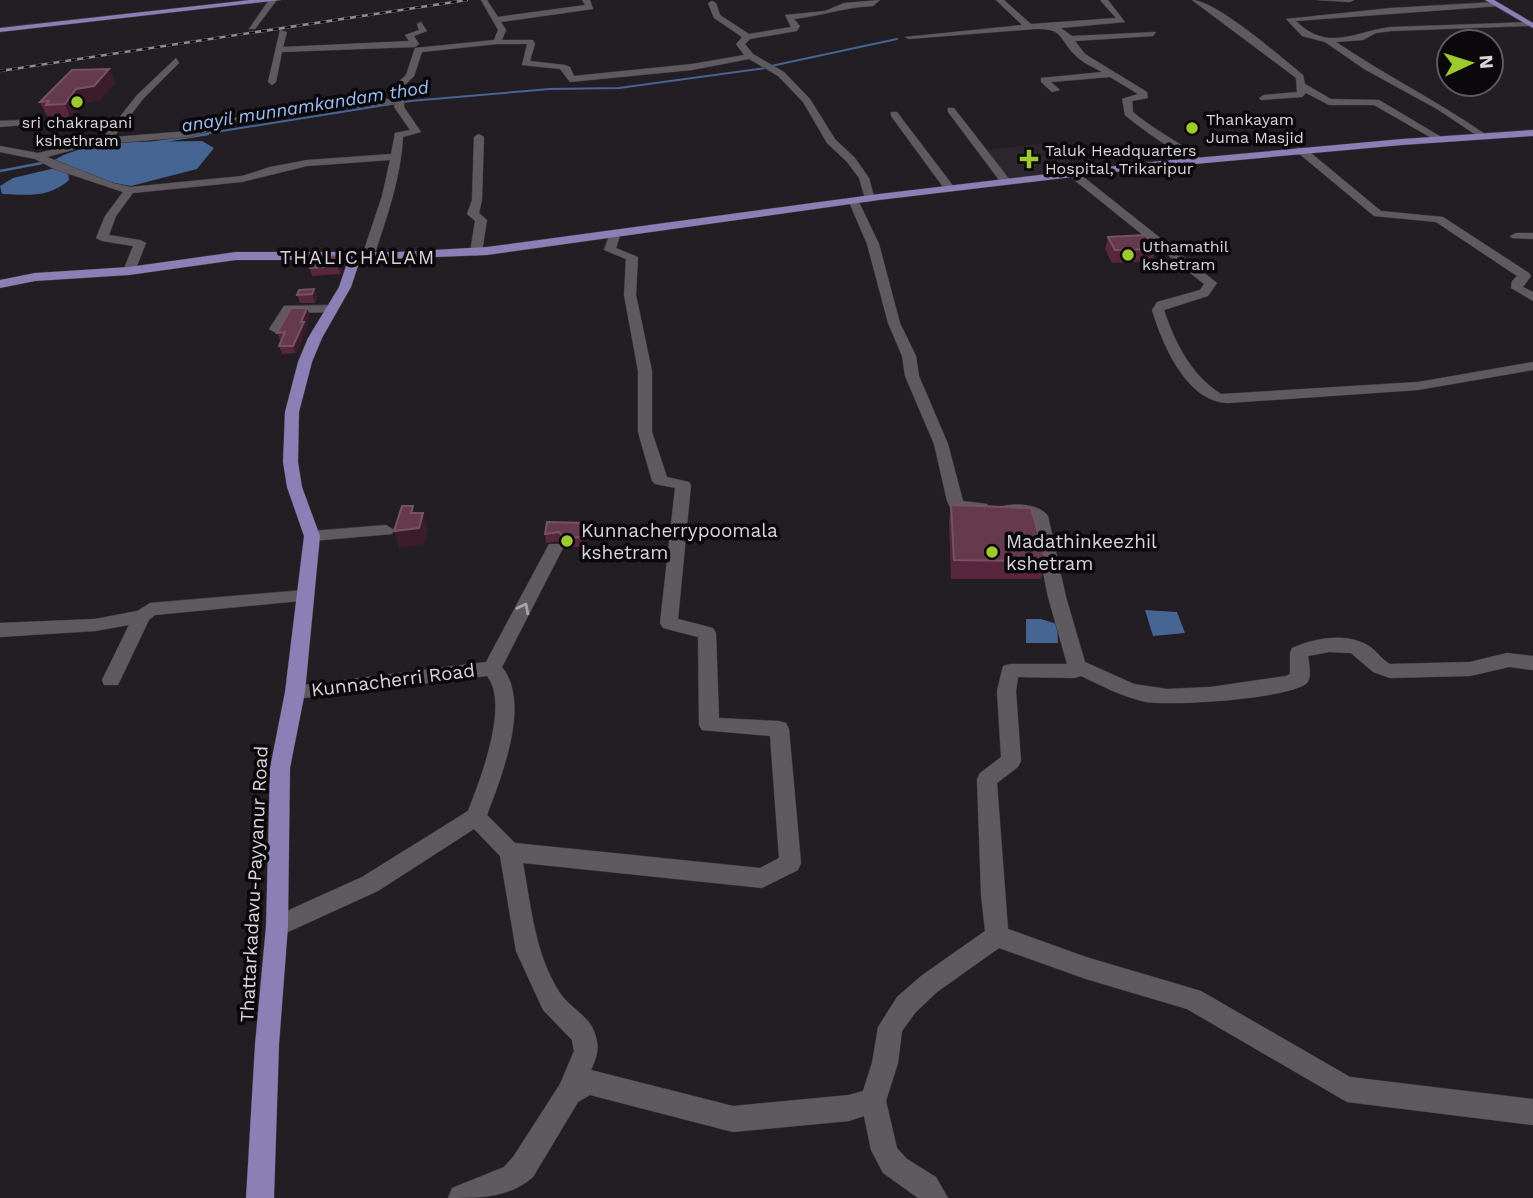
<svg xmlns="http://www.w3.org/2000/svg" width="1533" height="1198" font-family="'Work Sans',sans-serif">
<rect width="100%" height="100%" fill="#221e23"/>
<path fill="#2d252e" d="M1050 143 1078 169 1007 179 984 150Z"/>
<path fill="#476593" d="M202 141 214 148 197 169 131 186 108 182 54 160C96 136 154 143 202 141Z
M55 168 68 173 69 180C49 198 28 195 2 194L0 186 13 178Z
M1145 610 1177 612 1185 633 1153 636Z
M1026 619H1041L1057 624 1058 643H1026Z"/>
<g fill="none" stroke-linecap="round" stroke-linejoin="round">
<path stroke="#476593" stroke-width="2" d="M771 66 897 39
M197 135 410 101 550 89 619 88 765 68"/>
<path stroke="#476593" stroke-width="2.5" d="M151 143 208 134
M0 171 42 163"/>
<defs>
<path id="minor" d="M269 0H277L255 29H249Z
M481 0H487L498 17 585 5 582 0H590L593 9 501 22 506 30 502 40H533L535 44 530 61 565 65 570 67 574 76 692 64 744 55 736 44 742 37 714 18 708 3 712 1 716 3 720 15 749 34 791 27 785 15 825 11 844 3 880 0 873 6C845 7 822 16 794 19L800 26 797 31 750 39 745 44 753 54 784 72 810 99 835 139 855 158 869 178 875 200 866 202 859 178 847 162 827 143 803 102 778 76 749 59 692 70 570 82 560 69 522 65 527 44H497L422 52 414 76 405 85 404 107 421 132 403 137C401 177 387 217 374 256L368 260 362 256 382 196 390 160 307 166 242 182 133 193 116 216 109 235 140 240 146 243 135 271 129 275 123 271 133 246 102 241 96 238 105 216 123 192 54 169 35 159 0 152V146L38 153 103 138 137 95 176 58 179 63 143 99 114 137 188 131 242 116 395 98 396 84 406 75 415 48 494 40 498 30ZM395 103 394 107 410 130 395 133 391 154 307 160 270 167 242 176 130 187 113 183 47 157 91 145 189 137 243 122Z
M996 0H1004L1031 24 1116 18 1100 0H1108L1125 22 1061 28 1072 36 1156 32 1153 36 1075 41 1085 54 1147 92 1148 98 1132 101 1133 112C1153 129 1177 141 1199 157V161C1187 162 1136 125 1125 115L1122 99 1138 94 1110 77 1051 82 1060 90 1052 92 1041 82V78L1102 72C1093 67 1081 62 1074 54 1058 37 1063 28 1035 29L909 39 905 37 1022 25Z
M1192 0C1216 0 1282 58 1303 75L1305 84 1331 99 1379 100 1443 138 1435 140 1374 105H1329L1306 93 1302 97 1261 100 1259 98 1264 95 1297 92 1296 78Z
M1317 0H1354L1350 2Z
M1496 2 1499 6 1296 21C1328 53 1355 31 1391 27L1532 22 1529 26 1391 31 1376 33 1363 40 1336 42C1385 75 1437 101 1485 134V138L1482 139 1437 109 1364 69 1325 42 1302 36 1286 19 1391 8Z
M421 22 427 31 414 36 419 44 415 47 282 52 276 82 272 85 268 82 280 30 287 32 283 47 409 41 405 35 419 30 417 24Z
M948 108H954L1010 180V184H1002L948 112Z
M891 112H897L954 187V191H946L891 116Z
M21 120 24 121V125L0 127V121Z
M479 134 484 137 482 200 479 213 487 220 482 252 476 256 470 252 475 221 467 214 472 200 474 137Z
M1297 148H1305L1381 211 1443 217 1529 273 1531 276 1523 287 1533 292V301L1511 288 1512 281 1517 276 1436 222 1374 216 1297 152Z
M1068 171H1076L1217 283 1208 296 1164 310C1175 343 1191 375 1221 394L1418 382 1533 362V370L1418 390 1228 403C1186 402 1162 343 1152 310L1157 302 1200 290 1204 284 1068 175Z
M854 199 859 202 879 244 900 323 916 356 919 376 948 444 963 501 987 504 989 508 987 512 951 509 947 501 934 444 905 376 902 356 888 323 867 244 849 202Z
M611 231 621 233 616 248 638 257 636 295 652 371V432L667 477 689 482 691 485 678 619 713 628 716 633 719 718 779 721 786 723 789 729 801 863 798 870 762 888 523 863C531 906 535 955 560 993 570 1008 590 1016 595 1034 600 1049 597 1056 591 1070L733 1106 849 1095 863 1091 872 1063 878 1027 897 997 921 976 985 931 981 894 977 779 980 773 1001 757 997 691 1003 666 1010 664H1067L1048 597 1032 518 1003 514 1001 510 1003 506C1017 503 1039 504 1048 516L1066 597 1085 662 1134 684 1167 689 1210 687 1286 676 1290 674V653L1292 648C1314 638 1347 632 1369 646 1377 651 1381 659 1390 664L1470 662 1507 653 1533 656V670L1509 667 1470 676 1390 678 1373 672 1351 653 1329 652 1308 656C1309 663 1312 678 1307 683 1289 699 1171 706 1146 702 1123 697 1102 686 1081 676L1074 678 1018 677 1016 691 1021 761 1018 767 997 783 1008 929 1086 957 1201 991 1350 1077 1533 1099V1125L1347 1102 1187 1009 1086 979 999 948 937 992 915 1013 902 1031 898 1063 886 1101 897 1148 907 1159 936 1177 948 1198H918L883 1173 871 1150 864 1116 849 1121 733 1132 590 1095 578 1102 533 1177C509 1198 480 1198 448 1198L452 1188 504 1167 513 1157 560 1084 574 1051 572 1040 543 1010 516 951 500 856 474 829 378 891 277 937 269 933 266 926 269 919 362 877 468 811C480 780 510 704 487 676L295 699 288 697 285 692 288 687 486 662 549 544H561L563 548 502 667C531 703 502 775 487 815L515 843 760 868 779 858 770 736 702 730 699 725 698 637 663 628 660 623 675 488 655 484 652 481 638 432V371L624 295 626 259 604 250Z
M1516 233H1533V239L1512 238 1510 236Z
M332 305 338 309 336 312 292 313 281 332 276 333 269 329 284 306Z
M386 525 394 530 392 534 312 541 304 536 312 531Z
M305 590 311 592 314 596 311 600 155 615 149 620 118 685H104L102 680 129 625 95 631 0 637V623L95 619 137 611 150 603Z"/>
<path id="major" d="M250 0H281L0 32V28Z
M1485 0H1494L1533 23V28Z
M1533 130V136L1402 145 1140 169 879 200 487 255 360 260 351 287 322 338 312 362 299 412 298 462 302 487 320 536 305 692 290 768 288 926 279 1045 274 1198H246L255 1045 266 926 270 768 285 692 304 536 287 487 283 462 285 412 298 362 308 338 339 287 348 260H236L129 275 35 281 0 288V280L35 273 129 267 236 252H398L487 247 879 194 1140 163 1402 139Z"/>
</defs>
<use href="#minor" stroke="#3d393d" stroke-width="1"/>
<use href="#major" stroke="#3d393d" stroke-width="1"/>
<use href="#minor" fill="#5f5a60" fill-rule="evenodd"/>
<use href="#major" fill="#8b7fb6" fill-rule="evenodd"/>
<defs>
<path id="rail" d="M0 71 467 0"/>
</defs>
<use href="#rail" stroke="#8f8b8f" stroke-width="2.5"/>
<use href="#rail" stroke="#0a080b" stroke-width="2" stroke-dasharray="6" stroke-linecap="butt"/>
</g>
<path fill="#58273d" d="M109 69 115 83 100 100 83 103 71 119H53L51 116H47L40 102Z
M1108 237 1156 249 1152 261 1112 263 1105 249Z
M344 264 340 274 312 276 310 268Z
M314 289 317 298 315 303H300L297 295Z
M310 315 305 327 306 330 296 353 282 354 279 346 282 340H280L277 333Z
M951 505 1046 561 1041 579H951L949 523Z
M547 522 589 532 586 547H565L561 541 546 543 545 534Z"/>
<path fill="#3c1c2b" d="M109 69 115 83 100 100 83 103 71 119 65 104 76 89Z
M341 256 344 264 340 274 338 266Z
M314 289 317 298 315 303 312 294Z
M307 308 310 315 305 327 306 330 296 353 293 346Z
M413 506 418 523 423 513 428 530 424 545 399 548 394 531 411 513Z
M587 523 589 532 586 547 584 537Z"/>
<path fill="#653a4d" stroke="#775263" stroke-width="2" d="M109 69 94 86 76 89 65 104 46 105 49 101 40 102 72 70Z
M1146 235 1156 249 1115 250 1108 237Z
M341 256 338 266 310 268 309 258Z
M314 289 312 294 297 295 299 290Z
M291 308H307L301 322H304L293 346H279L285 332 277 333Z
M951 505 1031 508 1046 561 954 560Z
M402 506H413L411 513H423L419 528 394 531Z
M547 522 587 523 584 537 564 538 559 532 545 534Z"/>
<defs><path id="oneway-chevron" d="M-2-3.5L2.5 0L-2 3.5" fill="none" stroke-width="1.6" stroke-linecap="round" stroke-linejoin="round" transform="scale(1.75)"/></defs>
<use stroke="#a8a3a8" href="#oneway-chevron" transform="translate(524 608) rotate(-63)"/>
<g fill="#9eca2f" stroke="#0a080b" stroke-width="2.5">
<circle cx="77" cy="102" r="7"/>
<circle cx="1192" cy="128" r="7"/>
<path d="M1025.5 148.5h7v7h7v7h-7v7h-7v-7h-7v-7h7z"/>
<circle cx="1128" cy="255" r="7"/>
<circle cx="567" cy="541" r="7"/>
<circle cx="992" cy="552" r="7"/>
</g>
<g text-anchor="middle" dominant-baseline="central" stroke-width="7" stroke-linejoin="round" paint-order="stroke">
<g font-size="16" fill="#d8d4d8" stroke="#0a080b" text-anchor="start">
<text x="1206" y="119">Thankayam<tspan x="1206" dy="18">Juma Masjid</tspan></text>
<text x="77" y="122" text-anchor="middle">sri chakrapani<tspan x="77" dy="18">kshethram</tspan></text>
<text x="1045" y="150">Taluk Headquarters<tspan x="1045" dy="18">Hospital, Trikaripur</tspan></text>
<text x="1142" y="246">Uthamathil<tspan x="1142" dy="18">kshetram</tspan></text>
</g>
<g font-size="18" font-style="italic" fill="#9cc0f9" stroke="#0a080b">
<text transform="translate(305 106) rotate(-9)">anayil munnamkandam thod</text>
</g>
<g font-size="19" letter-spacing="2" fill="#d8d4d8" stroke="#0a080b">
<text x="358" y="257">THALICHALAM</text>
</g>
<g font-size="19" fill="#d8d4d8" stroke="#0a080b" text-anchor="start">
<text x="581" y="530">Kunnacherrypoomala<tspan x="581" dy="22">kshetram</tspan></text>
<text x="1006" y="541">Madathinkeezhil<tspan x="1006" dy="22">kshetram</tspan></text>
</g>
<g font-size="19" fill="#d8d4d8" stroke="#0a080b">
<text transform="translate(393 680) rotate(-7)">Kunnacherri Road</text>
<text transform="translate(254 884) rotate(-87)">Thattarkadavu-Payyanur Road</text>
</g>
</g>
<g transform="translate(1470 63) rotate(86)"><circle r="33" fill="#0a080b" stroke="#5c5a5d" stroke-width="2"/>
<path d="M0-5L12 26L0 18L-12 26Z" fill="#9eca2f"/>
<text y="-10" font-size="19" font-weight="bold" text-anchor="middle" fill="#d8d4d8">N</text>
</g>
</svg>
